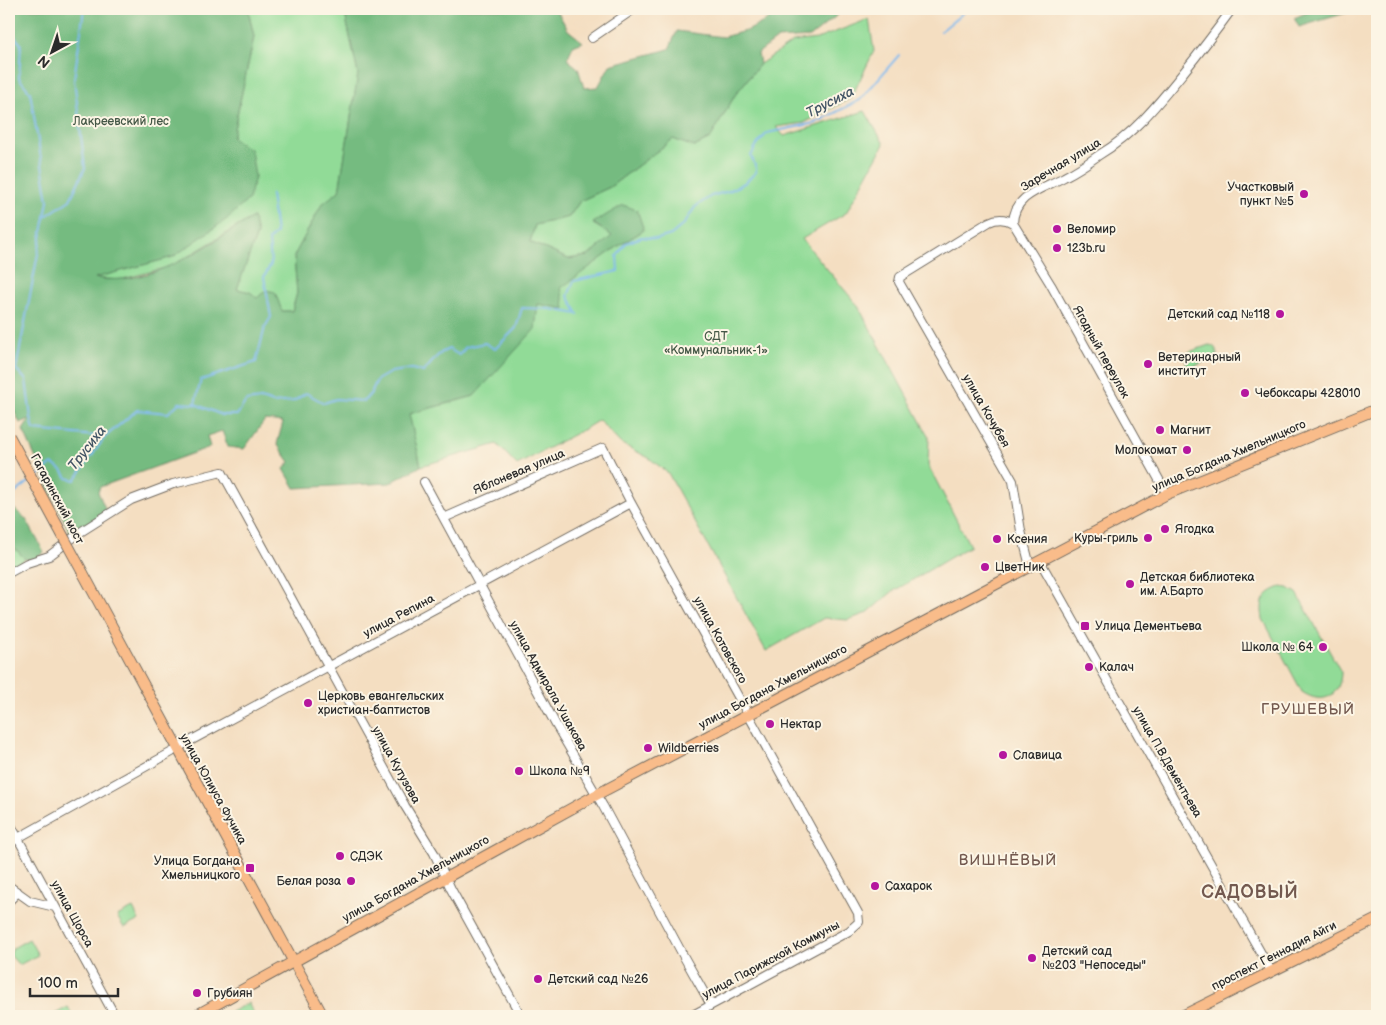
<svg xmlns="http://www.w3.org/2000/svg" width="1386" height="1025" font-family="'Balsamiq Sans',sans-serif">
<rect width="100%" height="100%" fill="#fcf5e5"/>
<filter id="ink" filterUnits="userSpaceOnUse"><feTurbulence type="fractalNoise" baseFrequency=".02" numOctaves="2"/><feDisplacementMap in="SourceGraphic" scale="10" xChannelSelector="R" yChannelSelector="G"/><feConvolveMatrix kernelMatrix="1 2 1 2 8 2 1 2 1" color-interpolation-filters="sRGB"/></filter>
<filter id="wash" filterUnits="userSpaceOnUse"><feTurbulence type="fractalNoise" baseFrequency=".0096" numOctaves="4" result="noise"/><feDisplacementMap in="SourceGraphic" scale="20" xChannelSelector="R" yChannelSelector="G"/><feGaussianBlur stdDeviation="1.12" result="paint"/><feColorMatrix in="noise" values="0 0 0 0 0 0 0 0 0 0 0 0 0 0 0 0 0 1.4 0 .05"/><feComposite in="paint" operator="in"/></filter>
<g filter="url(#wash)">
<rect width="100%" height="100%" fill="#f4dec1"/>
<path fill="#91db97" stroke="#5e8361" d="M248 9H344L358 74 339 192 322 205 294 256 297 293 292 311H281L257 298 250 292 237 289 257 234 253 217 172 266 119 280 94 278 173 257 232 138 254 37Z
M869 19 874 51 851 98 804 123 776 127 784 136 865 111 884 144 846 213 802 239 858 306 929 437 928 465 970 546 892 592 867 613 848 620 824 618 766 651 668 473 649 458 620 443 599 420 586 428 517 465 497 444 421 466 409 414 474 396 538 303 617 247 644 230 593 224 613 236 588 256 568 259 530 242 535 225 569 217 580 201 610 187 673 139 694 147 710 139 735 95 760 64 793 42 817 39Z
M1209 345C1215 346 1216 348 1217 355L1216 357 1192 367 1187 365 1184 356 1186 353Z
M9 542 25 559 9 569Z
M1281 587 1288 588 1297 593 1341 672C1341 696 1323 706 1302 692L1263 619C1260 602 1263 593 1281 587Z
M133 908 139 920 124 928 117 916Z
M29 939 38 955 19 965 10 955 13 948Z
M248 1003 255 1016H223Z
M68 1007 73 1016H51Z"/>
<path fill="#74bb80" stroke="#507356" d="M9 9H248L254 37 232 138 251 150 255 177 249 199 227 219 173 257 95 278C152 288 207 245 253 217L257 234 237 289 250 292 257 298 266 290 275 292 282 311H292L297 293 294 256 322 204 339 191 358 74 344 9H556L568 30 583 42 573 46 567 59 578 68 584 88 598 87 610 65 669 49 677 31 723 37 749 30 787 9H842L840 13 810 37 777 39 758 53 760 64 735 95 710 139 694 147 673 139 610 187 580 201 569 217 535 225 530 242 568 259 588 256 612 236 593 223 623 205 637 210 644 230 617 247 561 288 565 309 538 304 535 329 474 396 409 414 421 466 390 483 295 488 284 469 290 462 277 444 283 422 265 420 244 449 228 447 222 431 207 436 210 447 100 487 98 492 107 513 72 538 23 430 30 419 20 423 9 401Z
M1315 9H1377V14L1359 9 1299 27 1294 18Z
M9 508H13L26 519 44 552 33 561 25 559 9 542Z"/>
<g fill="none" stroke-linecap="round" stroke-linejoin="round">
<path stroke="#7ab8ed" stroke-width="2" d="M9 30 21 44 19 78 30 92 48 201 16 369 26 380 31 418 34 430 105 437
M941 31 968 9
M46 216 70 200 85 168 74 79 84 9
M195 403 201 380 256 362 265 327 271 317 264 277 271 264 269 240 276 233 271 194
M35 478 52 464 62 470 67 478 75 480 105 437 137 410 168 413 179 403 195 404 222 415H237L246 401 261 399 273 403 294 401 306 393 324 403 336 399 364 401 371 393 377 380 391 372 412 369 423 372C433 363 435 354 449 349L459 355 466 347 485 343 495 349 516 328 522 308 550 309 578 314 568 296 574 281 618 271 617 256 626 243 642 237 657 239 671 235 684 224 695 207 711 196 729 191 746 182 756 172V167L751 156 756 146 767 133 815 123 860 100 899 55
M9 498 29 482"/>
</g>
</g>
<g filter="url(#ink)">
<g fill="none" stroke-linecap="round" stroke-linejoin="round">
<defs>
<path id="minor" d="M592 38 634 9
M1013 223C1005 218 997 218 989 222L900 277 899 282 1013 481 1021 531 1030 566
M1013 223C1014 194 1043 189 1064 177 1076 171 1088 163 1099 155 1134 134 1158 104 1183 73 1200 52 1216 31 1232 9
M1013 223 1051 285 1167 494
M424 482 556 725 603 806 684 957 711 1005
M444 518 603 448 631 503 858 913 859 922 849 931 691 1016
M1040 561 1271 971
M9 573 27 563 49 556 82 531 131 500 173 484 222 472 405 806 434 853 451 889 521 1016
M177 748 631 503
M9 822 115 1016
M9 843 172 752
M9 886 30 901 55 907
M9 901 18 892"/>
<path id="major" d="M83 573 323 1016
M195 1016 596 795 1167 494 1377 409
M1182 1016 1377 919"/>
</defs>
<use href="#minor" stroke="#716a60" stroke-width="10"/>
<use href="#major" stroke="#716a60" stroke-width="12"/>
<use href="#minor" stroke="#fff" stroke-width="8"/>
<use href="#major" stroke="#f9bc8a" stroke-width="10"/>
<defs>
<path id="major-bridge" d="M9 436 83 573"/>
</defs>
<use href="#major-bridge" stroke="#716a60" stroke-width="12" stroke-linecap="butt"/>
<use href="#major-bridge" stroke="#f9bc8a" stroke-width="10"/>
</g>
</g>
<g fill="#b5179e" stroke="#fcf5e5" stroke-width="2">
<circle cx="1304" cy="194" r="5"/>
<circle cx="1057" cy="229" r="5"/>
<circle cx="1057" cy="248" r="5"/>
<circle cx="1280" cy="314" r="5"/>
<circle cx="1148" cy="364" r="5"/>
<circle cx="1245" cy="393" r="5"/>
<circle cx="1160" cy="430" r="5"/>
<circle cx="1187" cy="450" r="5"/>
<circle cx="1165" cy="529" r="5"/>
<circle cx="1148" cy="538" r="5"/>
<circle cx="997" cy="539" r="5"/>
<circle cx="985" cy="567" r="5"/>
<circle cx="1130" cy="584" r="5"/>
<rect x="1080" y="621" width="10" height="10" rx="2.5"/>
<circle cx="1323" cy="647" r="5"/>
<circle cx="1089" cy="667" r="5"/>
<circle cx="308" cy="703" r="5"/>
<circle cx="770" cy="724" r="5"/>
<circle cx="648" cy="748" r="5"/>
<circle cx="1003" cy="755" r="5"/>
<circle cx="519" cy="771" r="5"/>
<circle cx="340" cy="856" r="5"/>
<rect x="245" y="863" width="10" height="10" rx="2.5"/>
<circle cx="351" cy="881" r="5"/>
<circle cx="875" cy="886" r="5"/>
<circle cx="1032" cy="958" r="5"/>
<circle cx="538" cy="979" r="5"/>
<circle cx="197" cy="993" r="5"/>
</g>
<g text-anchor="middle" dominant-baseline="central" stroke-width="4" stroke-linejoin="round" paint-order="stroke">
<g font-size="12" fill="#445746" stroke="#fcf5e5">
<text x="121" y="121">Лакреевский лес</text>
<text x="716" y="336">СДТ<tspan x="716" dy="14">«Коммунальник-1»</tspan></text>
</g>
<g font-size="12" fill="#2b2b2b" stroke="#fcf5e5">
<text transform="translate(1061 165) rotate(-31)">Заречная улица</text>
<text transform="translate(1101 352) rotate(61)">Ягодный переулок</text>
<text transform="translate(986 411) rotate(60)">улица Кочубея</text>
<text transform="translate(1229 456) rotate(-23)">улица Богдана Хмельницкого</text>
<text transform="translate(519 472) rotate(-23)">Яблоневая улица</text>
<text transform="translate(57 499) rotate(62)">Гагаринский мост</text>
<text transform="translate(399 616) rotate(-28)">улица Репина</text>
<text transform="translate(720 640) rotate(61)">улица Котовского</text>
<text transform="translate(548 686) rotate(61)">улица Адмирала Ушакова</text>
<text transform="translate(773 687) rotate(-28)">улица Богдана Хмельницкого</text>
<text transform="translate(1167 762) rotate(60)">улица П.В.Дементьева</text>
<text transform="translate(396 765) rotate(61)">улица Кутузова</text>
<text transform="translate(213 789) rotate(61)">улица Юлиуса Фучика</text>
<text transform="translate(416 879) rotate(-29)">улица Богдана Хмельницкого</text>
<text transform="translate(72 914) rotate(61)">улица Щорса</text>
<text transform="translate(1274 956) rotate(-27)">проспект Геннадия Айги</text>
<text transform="translate(771 960) rotate(-28)">улица Парижской Коммуны</text>
</g>
<g font-size="12" fill="#2b2b2b" stroke="#fcf5e5" text-anchor="start">
<text x="1294" y="187" text-anchor="end">Участковый<tspan x="1294" dy="14">пункт №5</tspan></text>
<text x="1067" y="229">Веломир</text>
<text x="1067" y="248">123b.ru</text>
<text x="1270" y="314" text-anchor="end">Детский сад №118</text>
<text x="1158" y="357">Ветеринарный<tspan x="1158" dy="14">институт</tspan></text>
<text x="1255" y="393">Чебоксары 428010</text>
<text x="1170" y="430">Магнит</text>
<text x="1177" y="450" text-anchor="end">Молокомат</text>
<text x="1175" y="529">Ягодка</text>
<text x="1138" y="538" text-anchor="end">Куры-гриль</text>
<text x="1007" y="539">Ксения</text>
<text x="995" y="567">ЦветНик</text>
<text x="1140" y="577">Детская библиотека<tspan x="1140" dy="14">им. А.Барто</tspan></text>
<text x="1095" y="626">Улица Дементьева</text>
<text x="1313" y="647" text-anchor="end">Школа № 64</text>
<text x="1099" y="667">Калач</text>
<text x="318" y="696">Церковь евангельских<tspan x="318" dy="14">христиан-баптистов</tspan></text>
<text x="780" y="724">Нектар</text>
<text x="658" y="748">Wildberries</text>
<text x="1013" y="755">Славица</text>
<text x="529" y="771">Школа №9</text>
<text x="350" y="856">СДЭК</text>
<text x="240" y="861" text-anchor="end">Улица Богдана<tspan x="240" dy="14">Хмельницкого</tspan></text>
<text x="341" y="881" text-anchor="end">Белая роза</text>
<text x="885" y="886">Сахарок</text>
<text x="1042" y="951">Детский сад<tspan x="1042" dy="14">№203 "Непоседы"</tspan></text>
<text x="548" y="979">Детский сад №26</text>
<text x="207" y="993">Грубиян</text>
</g>
<g font-size="14" font-style="italic" fill="#435565" stroke="#fcf5e5">
<text transform="translate(830 102) rotate(-27)">Трусиха</text>
<text transform="translate(87 448) rotate(-52)">Трусиха</text>
</g>
<g font-size="15" letter-spacing="1" fill="#73594f" stroke="#fcf5e5">
<text x="1308" y="709">ГРУШЕВЫЙ</text>
<text x="1008" y="860">ВИШНЁВЫЙ</text>
</g>
<g font-size="18" font-weight="bold" letter-spacing="1" fill="#73594f" stroke="#fcf5e5">
<text x="1250" y="892">САДОВЫЙ</text>
</g>
</g>
<rect width="1386" height="1025" fill="none" stroke="#fcf5e5" stroke-width="30"/>
<g transform="translate(52 52) rotate(220)" stroke="#fcf5e5" stroke-width="4" paint-order="stroke">
<path d="M0-4L9 19L0 12L-9 19Z" fill="#2b2b2b"/>
<text y="-8" font-size="14" font-weight="bold" text-anchor="middle" fill="#2b2b2b">N</text>
</g>
<path d="M30 988v8h88v-8" fill="none" stroke="#2b2b2b" stroke-width="2.5"/>
<text x="38" y="988" font-size="15" fill="#2b2b2b" stroke="#fcf5e5" stroke-width="4" paint-order="stroke">100 m</text>
</svg>
